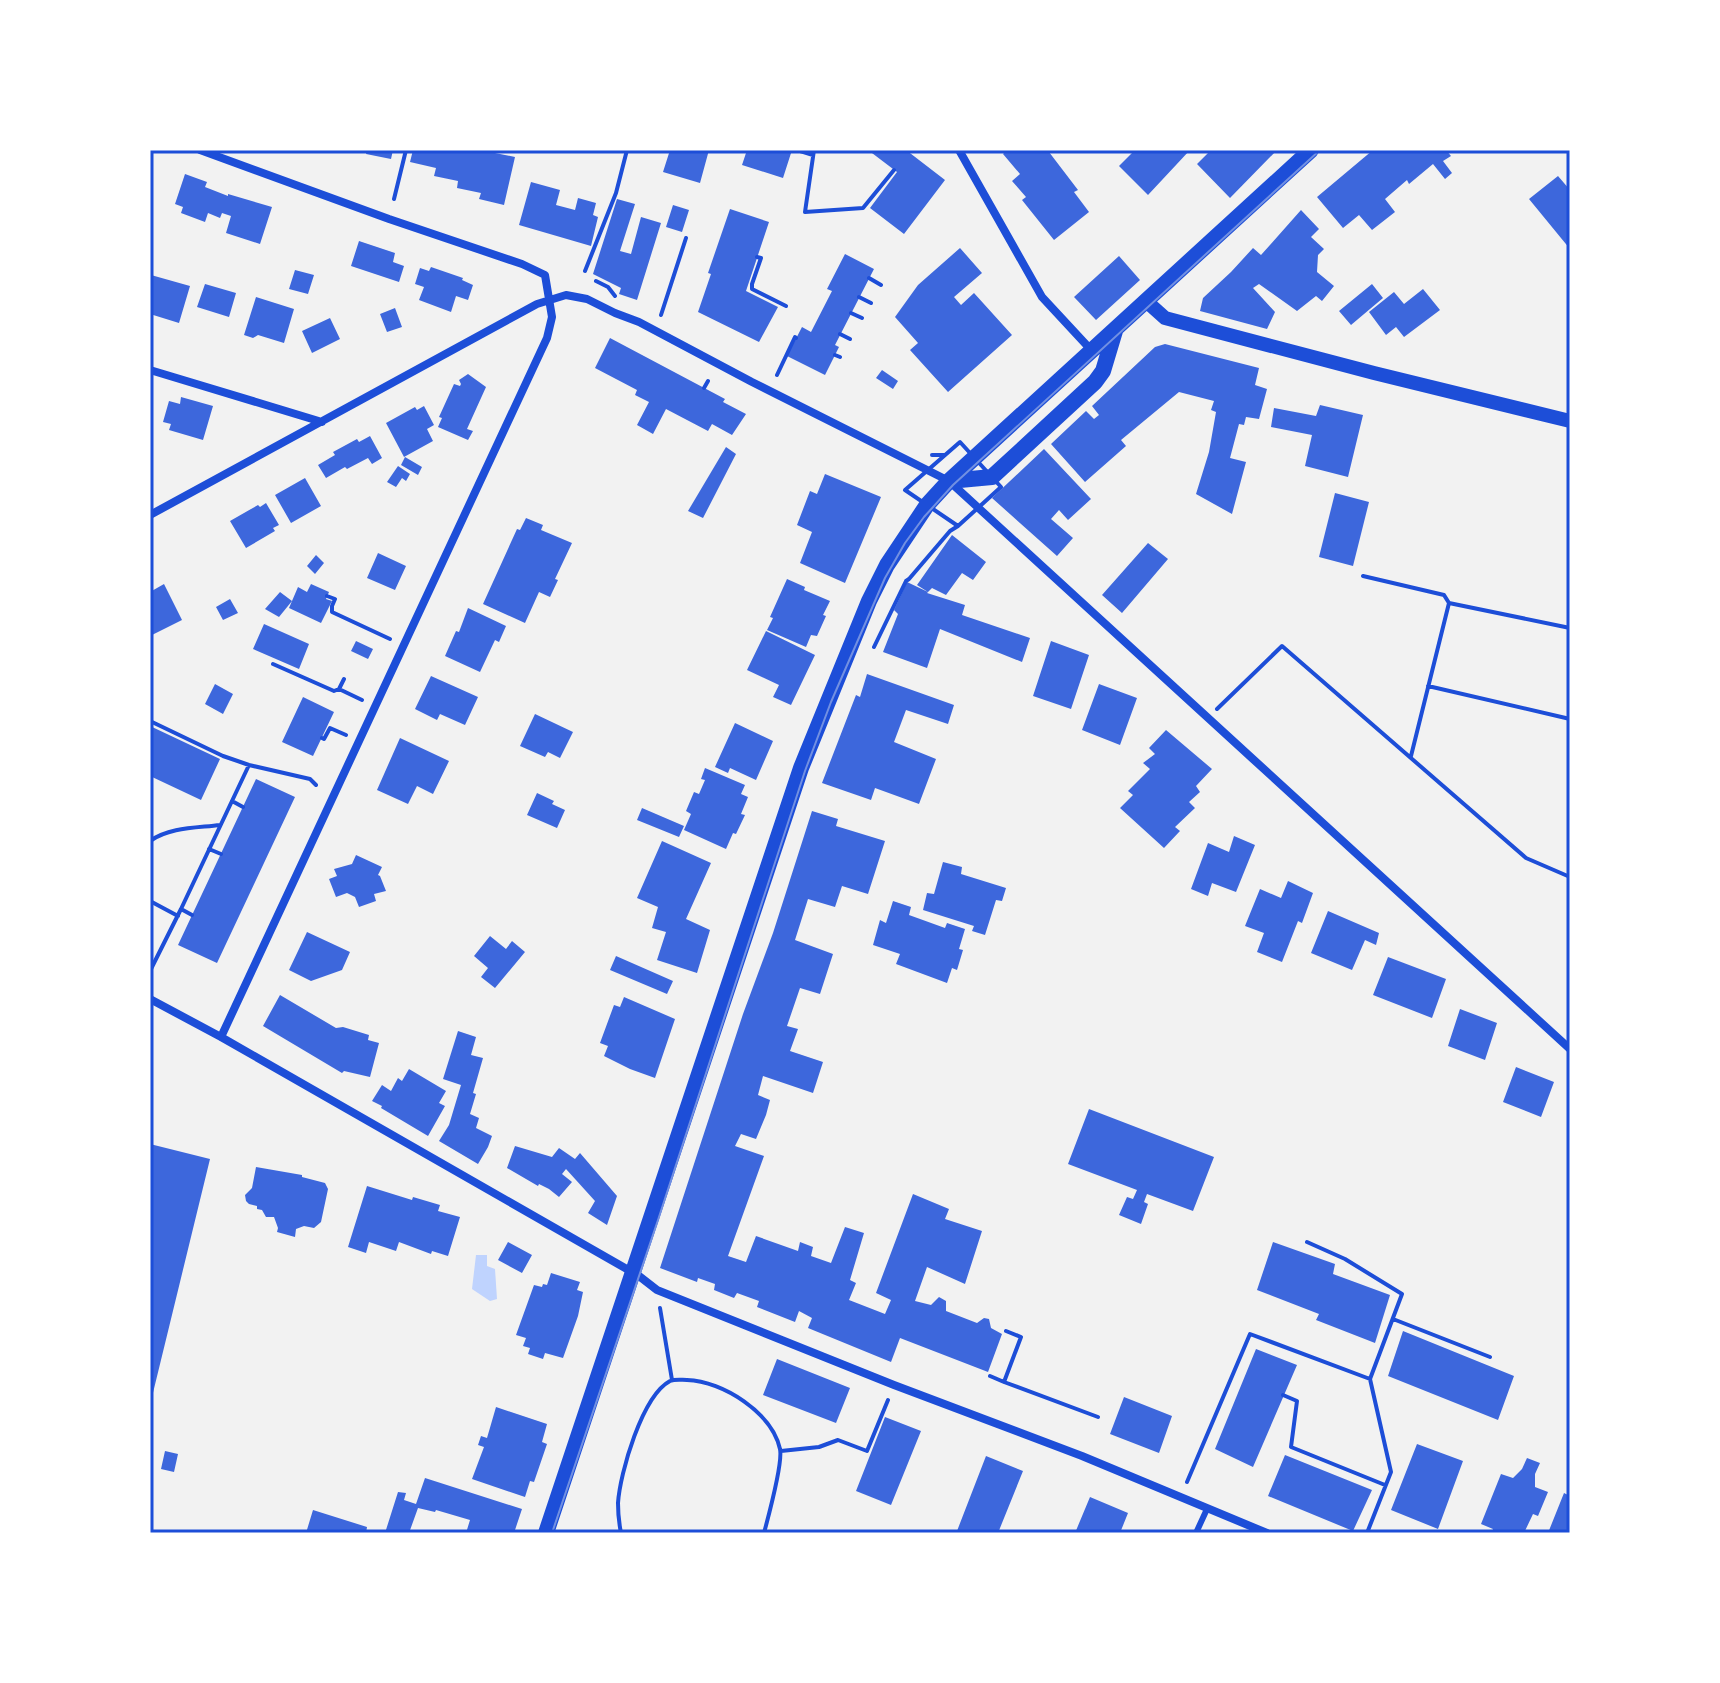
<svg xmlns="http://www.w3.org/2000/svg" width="1720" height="1683" font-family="'Fira Sans',sans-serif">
<rect width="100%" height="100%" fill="#f2f2f2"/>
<path fill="#bfd3fe" d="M476 1255H487V1266L495 1269 497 1299 490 1301 472 1289Z"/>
<path fill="#3d67dc" d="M367 150H393L391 159 366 154Z
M413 150H491L490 152 515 157 504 205 479 199 481 193 457 188 458 181 434 176 436 168 410 162Z
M670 150H709L700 183 663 172Z
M747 150H792L783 178 742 165Z
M868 150H906L945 180 904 234 870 208 897 172Z
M1007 150H1051L1049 152 1078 190 1074 192 1089 212 1054 240 1022 200 1026 197 1012 181 1020 174 1003 154Z
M1135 150H1190L1148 195 1119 166Z
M1211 150H1277L1230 198 1197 164Z
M1373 150H1446L1451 156 1443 161 1452 173 1445 179 1433 164 1409 184 1407 180 1385 199 1395 212 1372 230 1359 215 1343 228 1317 197Z
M185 174 207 182 205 187 228 196V194L272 207 260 244 226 233 231 216 222 213 220 218 208 213 205 222 181 213 183 207 175 204Z
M1558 176 1570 190V249L1529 199Z
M531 182 560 190 556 205 575 210 578 198 596 203 593 215 598 217 591 246 519 225Z
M617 199 635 204 620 251 631 254 641 217 661 223 637 300 619 294 621 288 593 274Z
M673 205 689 210 682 232 666 227Z
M730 209 769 222 746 291 778 307 759 342 698 312 711 274 708 273Z
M1301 210 1319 229 1311 237 1324 249 1318 255 1317 272 1334 286 1322 301 1316 296 1297 311 1259 284 1253 288 1275 312 1267 329 1200 311 1203 298 1231 272 1253 248 1261 255Z
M359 241 395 253 393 262 404 266 399 282 351 266Z
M960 248 982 273 954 297 961 305 974 293 1012 335 948 392 910 350 918 343 895 317 918 285Z
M845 254 874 269 835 345 839 347 825 375 787 356 802 327 811 332 832 291 827 289Z
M1119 256 1140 280 1096 320 1074 297Z
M431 267 463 278 462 280 473 285 468 300 456 296 451 312 419 300 424 287 415 284 420 268 429 271Z
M295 270 314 275 308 294 289 289Z
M151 275 190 286 179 323 150 314Z
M205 284 236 293 229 317 197 307Z
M1372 284 1383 298 1351 325 1339 311Z
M1423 289 1440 310 1404 337 1396 327 1386 335 1369 312 1394 292 1404 304Z
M256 297 294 309 284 343 258 335 253 338 244 335Z
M395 308 402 327 387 332 380 314Z
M330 318 340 339 312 353 302 331Z
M610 338 725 399 723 402 746 414 732 435 712 424 708 431 666 409 653 434 637 425 649 402 635 395 637 390 595 368Z
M1165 344 1259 368 1255 385 1267 389 1259 419 1246 417 1244 425 1239 424 1230 458 1246 462 1232 514 1196 494 1209 452 1216 412 1211 410 1214 401 1179 392 1121 440 1126 446 1085 482 1051 444 1086 411 1094 419 1099 415 1092 406 1155 347Z
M882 370 898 381 893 389 876 378Z
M468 374 486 387 467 429 473 431 468 440 438 427 442 418 439 417 454 384 460 386 461 384 459 380Z
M181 397 213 406 203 440 169 430 171 424 163 422 169 401 180 404Z
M1320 405 1363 415 1348 477 1305 466 1312 435 1271 427 1274 408 1316 416Z
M424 406 434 425 427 429 433 441 404 457 386 423 415 407 417 410Z
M370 436 382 458 372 464 368 458 347 469 345 467 326 478 318 465 335 455 333 452 357 439 359 442Z
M726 447 736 454 703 518 688 511Z
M1044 449 1091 499 1068 520 1059 510 1051 519 1073 538 1057 556 992 498Z
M405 457 422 467 418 475 401 465Z
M398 466 410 474 406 481 402 478 396 487 387 482Z
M825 474 881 497 845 583 800 563 812 532 797 525 810 491 817 494Z
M305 478 321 506 291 523 275 495Z
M1335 493 1369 502 1353 566 1319 557Z
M266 503 279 525 273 528 275 531 246 548 230 521 258 505 260 507Z
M526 518 543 525 541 530 572 543 555 579 558 580 550 597 539 592 525 623 483 604 517 529 520 530Z
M952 535 986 562 973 580 962 573 946 595 932 588 928 592 917 585Z
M1148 543 1168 559 1122 613 1102 595Z
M378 553 406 566 395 590 367 578Z
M316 555 324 563 315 574 307 566Z
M787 579 805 587 804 590 830 601 823 615 826 616 817 636 811 635 806 647 767 630 773 618 770 617Z
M907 582 928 592 927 593 965 605 962 615 1030 638 1022 662 940 629 927 668 883 652 898 614 894 610Z
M164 584 182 620 150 636V592Z
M311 584 329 592 326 599 332 601 321 623 289 608 298 587 307 592Z
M280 592 292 601 279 617 265 609Z
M230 599 238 613 223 620 216 607Z
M468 608 506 626 499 642 495 640 480 672 445 656 456 631 459 632Z
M264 624 309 644 299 669 253 649Z
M766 631 815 655 791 705 773 697 779 685 747 670Z
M356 641 373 649 368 659 351 651Z
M1051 641 1089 655 1071 709 1033 696Z
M867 674 954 705 948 724 906 710 894 742 936 759 919 804 875 788 871 800 822 783 856 695 860 697Z
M431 676 478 697 465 725 440 714 437 720 415 709Z
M215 684 233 694 223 714 205 704Z
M1099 684 1137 698 1120 745 1082 730Z
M303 697 334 712 313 756 282 742Z
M535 714 573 732 560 758 548 752 545 757 520 746Z
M735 723 773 741 756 780 730 768 728 773 715 767Z
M150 726 220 759 201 800 150 776Z
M1166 730 1212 769 1196 786 1200 792 1189 802 1195 808 1175 827 1180 831 1164 848 1120 808 1133 795 1128 791 1150 769 1143 763 1155 754 1149 748Z
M400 738 449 761 433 794 417 786 408 804 377 790Z
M705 768 745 785 741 794 748 797 741 814 745 815 736 834 733 833 726 849 684 830 691 814 686 811 694 792 699 794 705 780 701 779Z
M256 779 295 797 217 963 178 945Z
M537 793 554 801 552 804 565 810 557 828 527 815Z
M642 808 684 826 679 837 637 820Z
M812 811 838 819 836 826 885 841 868 894 842 886 835 907 808 899 795 940 833 954 820 994 800 988 787 1026 798 1029 790 1051 823 1062 813 1093 763 1076 758 1095 770 1100 766 1115 756 1139 741 1134 735 1146 764 1156 728 1256 746 1262 756 1236 798 1251 800 1242 813 1247 811 1256 831 1263 845 1227 864 1233 850 1280 856 1283 849 1300 885 1314 891 1300 876 1293 913 1194 949 1209 945 1219 982 1231 965 1284 927 1267 915 1301 931 1305 939 1297 946 1301V1311L977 1323 984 1318 989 1319 991 1328 1002 1334 988 1372 900 1338 891 1362 808 1328 812 1318 799 1311 795 1322 757 1307 759 1301 737 1293 734 1298 714 1290 715 1284 698 1278 697 1282 660 1268 743 1014 773 933Z
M1234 836 1255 845 1236 892 1212 883 1208 896 1191 889 1208 843 1229 852Z
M662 841 711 863 686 919 710 930 697 973 657 960 666 932 652 928 658 907 637 898Z
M356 855 382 867 378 875 380 876 386 891 374 894 376 901 359 907 355 897 347 893 336 897 329 879 337 876 334 869 352 864Z
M943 862 962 867 961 874 1006 888 1002 901 996 900 985 935 972 931 974 926 923 910 927 893 934 894Z
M1288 881 1313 893 1302 923 1298 921 1282 962 1257 952 1264 933 1245 926 1260 889 1281 898Z
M893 901 911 907 909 915 945 928 947 923 965 929 959 949 963 950 957 970 952 968 947 983 896 964 900 954 873 945 880 920 886 923Z
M1328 911 1379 933 1376 945 1365 940 1352 970 1311 953Z
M307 932 350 952 342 970 311 981 289 970Z
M490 936 506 949 512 941 525 952 495 988 481 977 488 968 474 956Z
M616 956 673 981 667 994 610 970Z
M1388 957 1446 979 1432 1018 1373 995Z
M280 995 336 1028 343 1027 369 1035 368 1040 379 1043 370 1077 344 1071 342 1073 263 1026Z
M624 997 675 1019 655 1078 630 1069 604 1056 608 1046 600 1043 614 1005 620 1007Z
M1460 1009 1497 1023 1485 1060 1448 1046Z
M458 1031 476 1037 471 1055 483 1058 473 1093 476 1094 470 1114 479 1118 476 1128 492 1136 488 1147 478 1164 439 1141 449 1125 461 1085 443 1079Z
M1516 1067 1554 1082 1541 1117 1503 1102Z
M409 1069 446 1091 439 1103 445 1106 428 1136 381 1108 382 1106 372 1101 382 1085 391 1091 398 1078 402 1081Z
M1089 1109 1214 1157 1193 1211 1147 1194 1144 1202 1148 1204 1141 1224 1119 1215 1127 1197 1133 1199 1137 1190 1068 1164Z
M150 1144 210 1159 151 1401H150Z
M515 1146 552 1157 559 1148 575 1159 580 1153 617 1196 607 1225 588 1213 595 1201 566 1169 562 1174 572 1182 559 1197 549 1189 539 1184 538 1186 507 1168Z
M256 1167 302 1175V1177L325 1183 328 1189 321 1222 314 1228 304 1226 296 1229 295 1237 277 1232 278 1228 274 1217H266L262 1210 257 1209V1206L249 1204 246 1201 245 1195 252 1188Z
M367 1186 412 1200 413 1197 440 1205 438 1211 460 1217 448 1256 432 1251 431 1254 399 1242 396 1251 369 1242 366 1253 348 1247Z
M508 1242 532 1255 522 1273 498 1260Z
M1273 1242 1335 1264 1333 1274 1390 1295 1375 1343 1316 1320 1319 1314 1257 1290Z
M551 1273 580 1282 577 1290 583 1292 578 1316 563 1358 545 1353 543 1359 528 1354 530 1348 523 1346 526 1338 516 1335 534 1285 542 1287 543 1284 547 1285Z
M1403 1331 1514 1376 1498 1420 1388 1376Z
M1256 1349 1297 1365 1253 1467 1215 1449Z
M777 1359 850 1388 836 1423 763 1395Z
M1124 1397 1172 1416 1159 1453 1110 1434Z
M496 1407 547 1424 542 1442 547 1444 534 1482 530 1481 525 1497 472 1479 484 1447 478 1445 481 1436 487 1438Z
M885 1417 921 1431 891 1505 856 1491Z
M1417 1444 1463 1461 1438 1529 1391 1510Z
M165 1451 178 1454 174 1472 161 1469Z
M1285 1455 1372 1490 1353 1531 1268 1496Z
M986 1456 1023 1471 998 1533H962L957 1531Z
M1527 1458 1540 1463 1535 1474V1487L1548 1492 1538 1516 1533 1514 1524 1533H1491L1493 1529 1481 1524 1501 1474 1513 1478 1522 1469Z
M425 1478 522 1509 514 1533H466L470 1520 436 1510 435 1512 418 1508 409 1533H385L398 1492 406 1493 404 1500 416 1504Z
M1564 1493 1570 1496V1533H1548Z
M1090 1497 1128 1513 1120 1533H1075Z
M313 1510 367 1527 366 1533H306Z"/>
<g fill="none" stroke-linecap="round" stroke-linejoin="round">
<path stroke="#1d4ed8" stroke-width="4" d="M797 150 813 155
M814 150 805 212 863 208 894 170
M908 151 909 150
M394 199 406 150
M757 257 761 258 752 284V289L786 306
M585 271 616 193 627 150
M869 278 881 285
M596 281 608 287 615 296
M859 297 871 303
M851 313 862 318
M661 315 686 238
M840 334 850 339
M835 355 840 357
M777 375 795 337 796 338
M704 388 708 381
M960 442 1001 487 958 526 905 490Z
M932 455H944
M1363 576 1444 595 1449 603 1570 628
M327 596 335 599 332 606V612L390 639
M874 647 906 581 909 579 950 531 958 526
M273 664 334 691 339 689 362 700
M1428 686 1570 719
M339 689 344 679
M1217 709 1282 646 1526 858 1570 877
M150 721 223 756 249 765 310 779 316 785
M322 738 324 739 330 728 346 735
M1411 756 1449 603
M232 801 243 807
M150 841C170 827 197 828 220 825
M209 849 221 854
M150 901 178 916
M181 909 192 915
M150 971 181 909 249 765
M1307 1242 1345 1259 1402 1294 1370 1379 1391 1472 1367 1533
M660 1308 672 1380
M1393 1319 1490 1357
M1006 1331 1021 1337 1004 1382 1098 1417
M990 1376 1004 1382
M1283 1395 1297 1401 1291 1447 1385 1485
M781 1451 819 1447 838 1440 867 1451 888 1400
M1187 1482 1250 1334 1370 1379
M621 1533C619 1523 618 1513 618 1503 620 1473 642 1396 670 1381 675 1379 681 1380 687 1380 723 1381 772 1413 780 1449 783 1463 768 1518 764 1533"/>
<path stroke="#1d4ed8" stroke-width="6" d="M1196 1533 1207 1509"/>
<path stroke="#1d4ed8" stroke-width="8" d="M200 150 389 219 522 264 545 275 552 317 547 338 221 1037
M959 150 1042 297 1093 352
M150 370 322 422
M150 515 537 304 566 295 587 299 615 313 639 322 752 382 949 481 1570 1049
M150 999 221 1037 639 1276 657 1290 894 1385 1082 1456 1267 1533"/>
<path stroke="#1d4ed8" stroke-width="14" d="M1146 301 1165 318 1374 373 1570 421"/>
<path stroke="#1d4ed8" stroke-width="16" d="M949 481 992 477 1095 382 1103 371 1115 331
M546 1533 801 768 869 601 887 565 927 505 949 481 1311 150"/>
<path stroke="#7290e2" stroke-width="2" d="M552 1533 658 1220 805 771 831 702 885 578 905 543 924 517 953 485 1320 150"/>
</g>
<rect width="1720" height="1683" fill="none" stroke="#ffffff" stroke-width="304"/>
<rect x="152" y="152" width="1416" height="1379" fill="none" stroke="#1d4ed8" stroke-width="3"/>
</svg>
